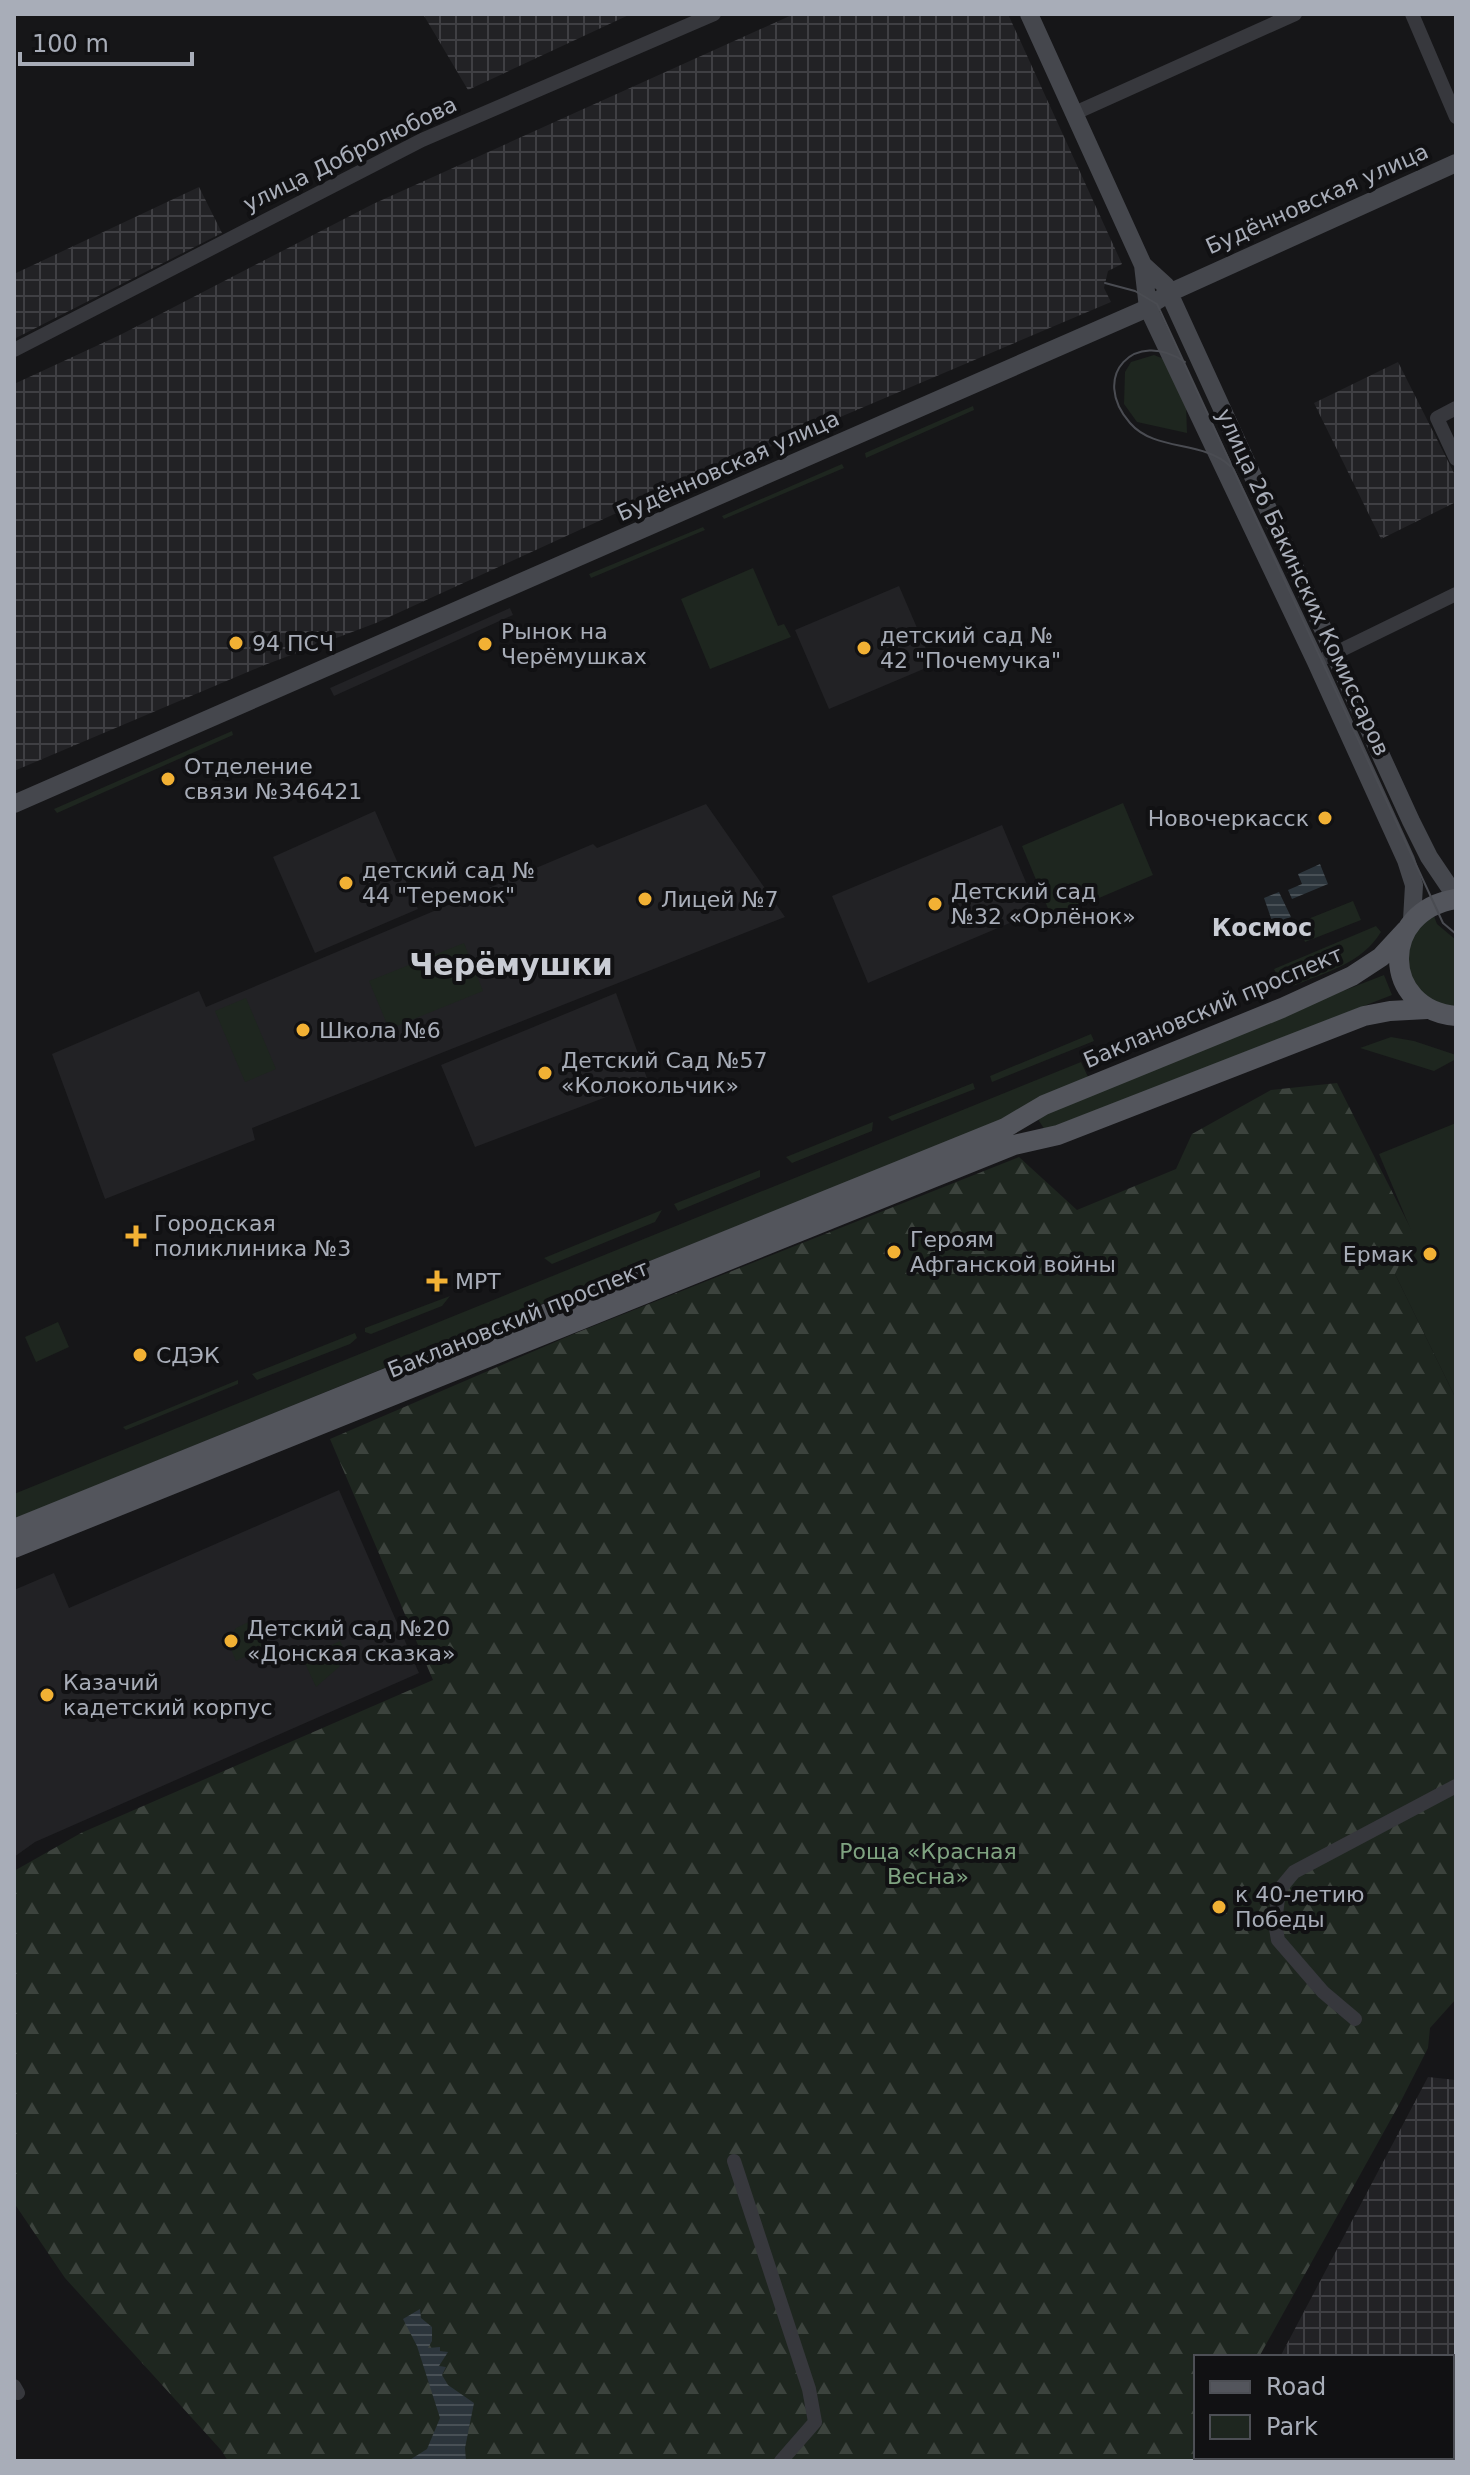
<svg xmlns="http://www.w3.org/2000/svg" width="1470" height="2475" font-family="'DejaVu Sans',sans-serif">
<defs>
<pattern id="industrial-grid" width="8" height="8" patternUnits="userSpaceOnUse" patternTransform="scale(2)"><rect width="8" height="8" fill="#222225"/><path d="M0 4h8M4 0v8" fill="none" stroke="#3f3f43"/></pattern>
<pattern id="forest-firs" width="22" height="20" patternUnits="userSpaceOnUse" patternTransform="scale(2)"><rect width="22" height="20" fill="#1e261f"/><path d="M5 1l3.5 6h-7zM16 11l3.5 6h-7z" fill="#3c433d"/></pattern>
<pattern id="water-rules" width="6" height="5" patternUnits="userSpaceOnUse" patternTransform="scale(2)"><rect width="6" height="5" fill="#2c353c"/><path d="M0 2.5h6" fill="none" stroke="#485056"/></pattern>
</defs>
<rect width="100%" height="100%" fill="#161618"/>
<path fill="#222225" d="M899 586 933 665 829 709 795 630Z
M510 608 513 615 334 696 330 688Z
M706 804 785 917 252 1128 255 1140 105 1199 52 1054 199 991 206 1007 593 844 597 848Z
M375 811 418 909 315 953 273 857Z
M1002 825 1038 911 868 983 832 896Z
M616 993 648 1081 475 1147 441 1065Z
M339 1490 419 1673 35 1842 14 1857V1590L54 1573 69 1608Z"/>
<path fill="url(#industrial-grid)" d="M423 14H631L468 90Z
M794 14H1008L1122 264 1108 271 1104 288 1111 302 645 500 376 623 262 666 14 771V384L120 335 373 204Z
M199 187 222 233 14 339V274Z
M1398 362 1456 477V502L1381 539 1314 403Z
M1428 2077 1456 2080V2453L1452 2452V2357H1280Z"/>
<path fill="#1e261f" d="M1154 355 1164 359 1186 404 1187 433 1137 422 1124 404 1125 372 1131 362Z
M973 406 974 410 866 458 865 453Z
M842 464 844 468 724 519 722 516Z
M703 527 705 530 591 578 589 574Z
M753 568 778 626 784 624 791 637 710 669 681 599Z
M232 731 233 735 57 813 54 809Z
M1123 803 1153 875 1052 918 1022 846Z
M1353 901 1361 920 1305 942 1298 923Z
M1432 911 1437 924 1456 940V1010L1431 1003 1408 975V938Z
M1376 926 1381 932C1361 964 1326 972 1293 986L1280 981 1274 969Z
M464 943 483 991 389 1029 369 981Z
M1384 975 1392 995 1045 1130 1039 1121 1040 1116 1271 1019Z
M246 998 276 1069 245 1082 215 1011Z
M1091 1034 1094 1041 992 1082 990 1076Z
M1391 1037 1414 1041 1456 1055V1059L1434 1071 1360 1048Z
M1081 1062 1089 1079 1007 1119 544 1303 14 1519V1494Z
M973 1083 975 1089 892 1121 888 1117Z
M873 1122 872 1131 792 1163 786 1157Z
M1456 1123V1399L1395 1274 1413 1235 1379 1154Z
M760 1170V1177L678 1211 674 1204Z
M662 1210 655 1222 552 1264 544 1258Z
M450 1296 442 1306 371 1334 365 1332V1328Z
M58 1322 69 1347 36 1362 25 1337Z
M355 1333 357 1338 350 1344 257 1380 252 1374Z
M238 1380V1384L126 1430 123 1427Z
M253 1620 265 1647 236 1661 228 1642 236 1628Z
M340 1641 345 1651 339 1667 316 1687 303 1659Z"/>
<path fill="url(#forest-firs)" d="M1337 1083 1414 1235 1395 1274 1456 1399V1999L1430 2028 1428 2048 1401 2101 1259 2357H1196V2457H1253L1254 2461H228L221 2450 65 2278 14 2203V1871L81 1833 433 1680 330 1439 576 1333 1019 1157 1077 1210 1176 1169 1192 1134 1271 1090Z"/>
<path fill="url(#water-rules)" d="M1320 864 1328 884 1292 899 1288 890 1302 884 1298 874Z
M1279 892 1291 917 1273 924 1264 898Z
M420 2309 421 2318 432 2327V2341L428 2348 440 2347V2351L448 2352 439 2366 446 2367 442 2375 448 2385 474 2403 465 2448 466 2461H408L427 2449 440 2418 417 2346 403 2319Z"/>
<g fill="none" stroke-linecap="round" stroke-linejoin="round">
<path stroke="#37383d" stroke-width="14" d="M1412 14 1456 117
M1075 113 1295 14
M14 350 422 140 714 14
M1456 408 1437 418 1456 459
M1327 657 1456 594
M1355 2019 1323 1992 1278 1940 1275 1923 1279 1890 1294 1872 1456 1786
M734 2161 809 2389 815 2422 781 2461
M14 2386 18 2393"/>
<path stroke="#45474d" stroke-width="18" d="M1029 14 1143 265 1148 308 1316 662 1406 860 1414 885 1412 920
M1143 265 1166 286 1169 293 1411 821 1429 857 1456 897
M14 804 1141 311 1169 293 1456 163"/>
<path stroke="#53555c" stroke-width="20" d="M1456 899C1378 911 1382 1010 1456 1016
M14 1529 1005 1128 1044 1105 1282 1008 1352 976 1381 957 1406 930
M14 1548 1014 1145 1058 1135 1364 1016 1390 1011 1427 1009"/>
<path stroke="#4a4c52" stroke-width="2" d="M1105 283 1135 291 1157 304 1443 923 1456 934
M1185 362C1135 328 1089 376 1130 423 1155 452 1203 440 1230 466"/>
</g>
<g fill="#f2b134" stroke="#111113" stroke-width="3">
<circle cx="236" cy="643" r="8"/>
<circle cx="485" cy="644" r="8"/>
<circle cx="864" cy="648" r="8"/>
<circle cx="168" cy="779" r="8"/>
<circle cx="1325" cy="818" r="8"/>
<circle cx="346" cy="883" r="8"/>
<circle cx="645" cy="899" r="8"/>
<circle cx="935" cy="904" r="8"/>
<circle cx="303" cy="1030" r="8"/>
<circle cx="545" cy="1073" r="8"/>
<path d="M132 1224h8v8h8v8h-8v8h-8v-8h-8v-8h8z"/>
<circle cx="894" cy="1252" r="8"/>
<circle cx="1430" cy="1254" r="8"/>
<path d="M433 1269h8v8h8v8h-8v8h-8v-8h-8v-8h8z"/>
<circle cx="140" cy="1355" r="8"/>
<circle cx="231" cy="1641" r="8"/>
<circle cx="47" cy="1695" r="8"/>
<circle cx="1219" cy="1907" r="8"/>
</g>
<g text-anchor="middle" dominant-baseline="central" stroke-width="8" stroke-linejoin="round" paint-order="stroke">
<g font-size="22" fill="#a8adb8" stroke="#111113">
<text transform="translate(350 154) rotate(-26)">улица Добролюбова</text>
<text transform="translate(1317 199) rotate(-24)">Будённовская улица</text>
<text transform="translate(728 466) rotate(-24)">Будённовская улица</text>
<text transform="translate(1303 582) rotate(65)">улица 26 Бакинских Комиссаров</text>
<text transform="translate(1213 1007) rotate(-23)">Баклановский проспект</text>
<text transform="translate(518 1319) rotate(-22)">Баклановский проспект</text>
</g>
<g font-size="22" fill="#a8adb8" stroke="#111113" text-anchor="start">
<text x="501" y="631">Рынок на<tspan x="501" dy="25">Черёмушках</tspan></text>
<text x="880" y="635">детский сад №<tspan x="880" dy="25">42 "Почемучка"</tspan></text>
<text x="252" y="643">94 ПСЧ</text>
<text x="184" y="766">Отделение<tspan x="184" dy="25">связи №346421</tspan></text>
<text x="1309" y="818" text-anchor="end">Новочеркасск</text>
<text x="362" y="870">детский сад №<tspan x="362" dy="25">44 "Теремок"</tspan></text>
<text x="951" y="891">Детский сад<tspan x="951" dy="25">№32 «Орлёнок»</tspan></text>
<text x="661" y="899">Лицей №7</text>
<text x="319" y="1030">Школа №6</text>
<text x="561" y="1060">Детский Сад №57<tspan x="561" dy="25">«Колокольчик»</tspan></text>
<text x="154" y="1223">Городская<tspan x="154" dy="25">поликлиника №3</tspan></text>
<text x="910" y="1239">Героям<tspan x="910" dy="25">Афганской войны</tspan></text>
<text x="1414" y="1254" text-anchor="end">Ермак</text>
<text x="455" y="1281">МРТ</text>
<text x="156" y="1355">СДЭК</text>
<text x="247" y="1628">Детский сад №20<tspan x="247" dy="25">«Донская сказка»</tspan></text>
<text x="63" y="1682">Казачий<tspan x="63" dy="25">кадетский корпус</tspan></text>
<text x="1235" y="1894">к 40-летию<tspan x="1235" dy="25">Победы</tspan></text>
</g>
<g font-size="22" fill="#7fa381" stroke="#111113">
<text x="928" y="1851">Роща «Красная<tspan x="928" dy="25">Весна»</tspan></text>
</g>
<g font-size="24" font-weight="bold" fill="#c9ccd4" stroke="#111113">
<text x="1262" y="928">Космос</text>
</g>
<g font-size="30" font-weight="bold" fill="#c9ccd4" stroke="#111113">
<text x="511" y="964">Черёмушки</text>
</g>
</g>
<rect width="1470" height="2475" fill="none" stroke="#a8adb8" stroke-width="32"/>
<rect x="1194" y="2355" width="260" height="104" fill="#111113" stroke="#4d4f55" stroke-width="2"/>
<rect x="1210" y="2381" width="40" height="12" fill="#53555c" stroke="#4d4f55" stroke-width="2"/>
<text x="1266" y="2395" font-size="24" fill="#a8adb8">Road</text>
<rect x="1210" y="2415" width="40" height="24" fill="#1e261f" stroke="#4d4f55" stroke-width="2"/>
<text x="1266" y="2435" font-size="24" fill="#a8adb8">Park</text>
<path d="M20 52v12h172v-12" fill="none" stroke="#a8adb8" stroke-width="4"/>
<text x="32" y="52" font-size="24" fill="#a8adb8" stroke="#111113" stroke-width="6" paint-order="stroke">100 m</text>
</svg>
